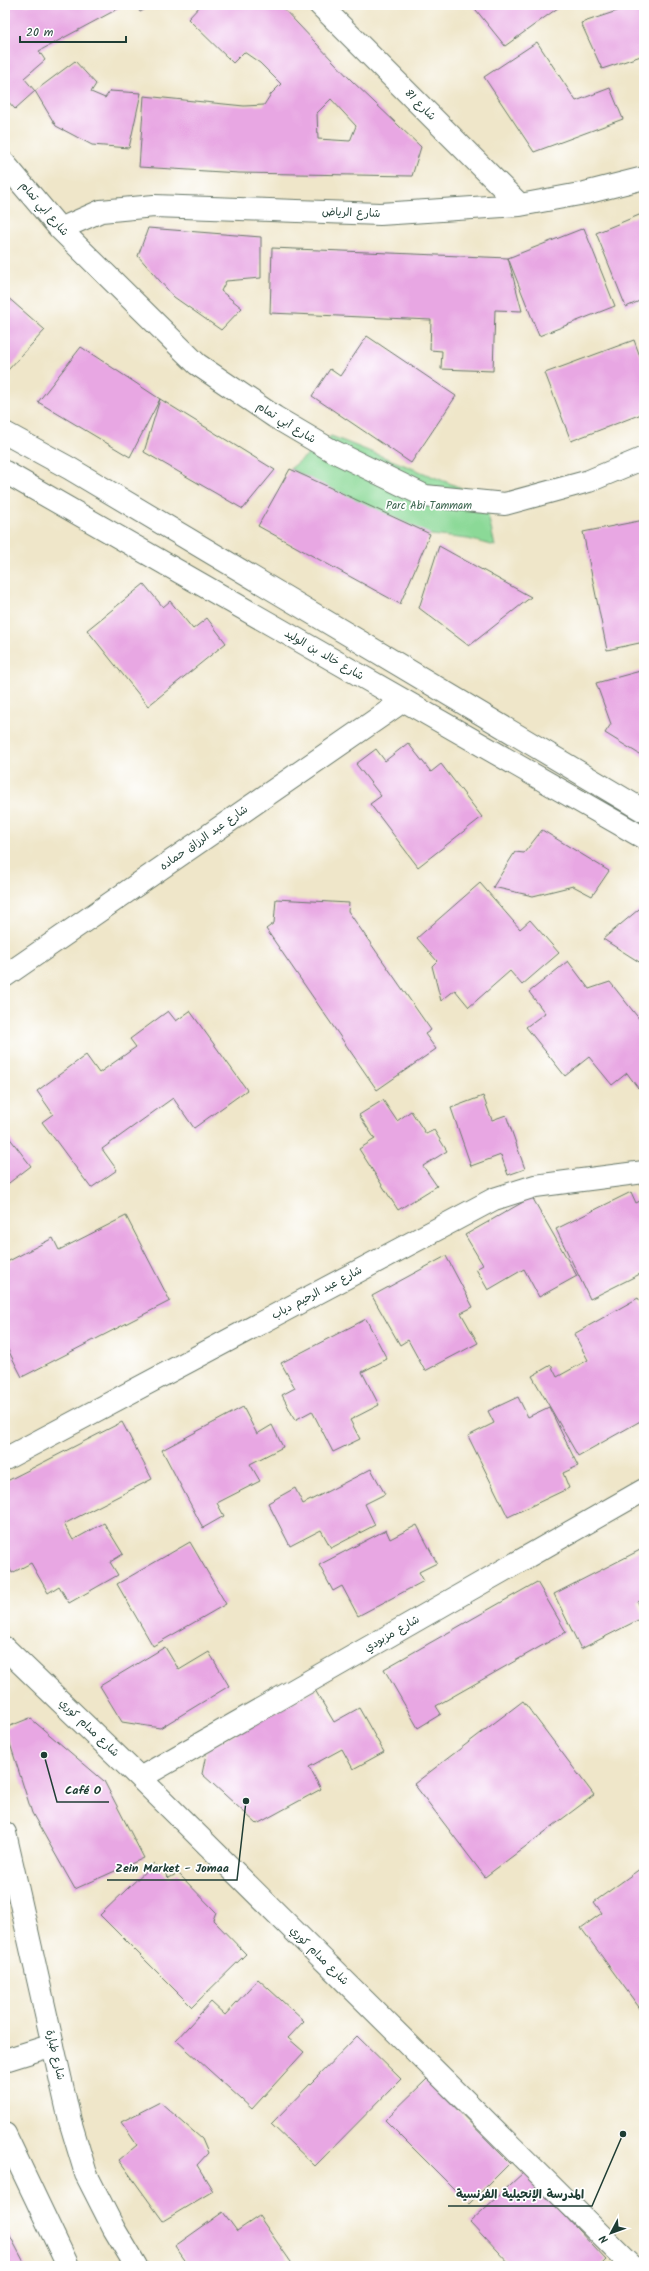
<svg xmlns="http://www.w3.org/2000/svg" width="649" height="2271" font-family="Kalam,'Playpen Sans Arabic',sans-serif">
<rect width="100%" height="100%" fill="#fff"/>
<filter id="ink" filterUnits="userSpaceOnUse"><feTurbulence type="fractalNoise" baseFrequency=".025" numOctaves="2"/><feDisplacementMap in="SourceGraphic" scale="8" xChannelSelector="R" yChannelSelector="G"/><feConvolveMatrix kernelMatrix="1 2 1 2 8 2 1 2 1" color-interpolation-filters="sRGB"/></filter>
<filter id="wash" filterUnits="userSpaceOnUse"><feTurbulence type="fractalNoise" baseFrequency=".012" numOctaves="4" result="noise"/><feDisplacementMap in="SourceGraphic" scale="16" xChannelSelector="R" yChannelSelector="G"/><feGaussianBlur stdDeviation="0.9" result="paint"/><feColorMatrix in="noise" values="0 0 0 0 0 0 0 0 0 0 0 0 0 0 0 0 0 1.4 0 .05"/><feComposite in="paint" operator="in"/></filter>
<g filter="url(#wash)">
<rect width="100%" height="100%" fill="#efe6c9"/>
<path fill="#8bd997" stroke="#558b66" d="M331 436 484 497 495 546 468 539 422 534 290 469Z"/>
<g id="blocks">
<path fill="#e8a7e3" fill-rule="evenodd" d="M5 5H125L39 51 45 60 24 78 35 91 15 109 5 98Z
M136 5H153L140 12Z
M201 5H280L351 80 421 147 412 176 239 173 139 167 144 96 244 106 264 105 271 94 281 84 260 63 244 52 233 63 188 19ZM331 99 356 126 350 141 318 139 317 113Z
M472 5H562L505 46Z
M631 5H644V55L602 69 581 23 632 6Z
M537 42 576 101 610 88 623 119 534 152 484 77Z
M75 61 96 84 91 92 105 98 110 91 141 93 129 148 92 145 56 126 35 91Z
M644 213V299L626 307 596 233Z
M148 228 261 237V278L226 281 221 291 242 308 221 330 174 297 138 256Z
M584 228 615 306 539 336 508 258Z
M272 248 508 258 522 311 495 310 493 371 441 369 442 351 430 350 431 320 270 313Z
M5 295 45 330 8 370 5 368Z
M367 336 456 396 411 463 312 396 330 369 340 376Z
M634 340 644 367V413L571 441 545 373Z
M81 347 160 399 130 457 38 402Z
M160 399 275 470 243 509 144 452Z
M290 469 430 534 400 604 258 526Z
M644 520V642L607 650 583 532Z
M439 546 531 597 469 646 419 608Z
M144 584 163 607 170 601 193 629 207 618 226 643 148 706 87 630Z
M644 670V757L605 733 611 724 596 683Z
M408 743 431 772 441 764 482 817 418 867 370 804 381 796 356 764 376 749 385 761Z
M542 830 609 871 592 896 573 886 533 896 493 887 515 852 524 853Z
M480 883 520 929 530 920 559 953 522 985 510 971 469 1007 455 990 441 1001 432 966 437 961 417 938Z
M276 899 349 903 348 911 431 1030 425 1034 436 1049 377 1090 266 929 274 923Z
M644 905V965L603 939Z
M568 961 589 989 610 982 644 1025V1083L638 1088 627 1073 612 1085 589 1057 565 1076 526 1027 545 1013 529 992Z
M168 1011 176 1021 190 1011 247 1090 194 1128 173 1098 102 1149 117 1170 91 1188 42 1122 53 1114 37 1091 86 1055 99 1073 136 1047 130 1039Z
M483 1096 492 1120 506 1115 525 1169 508 1175 501 1155 471 1166 451 1108Z
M383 1100 397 1121 411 1111 426 1134 434 1130 447 1151 423 1166 437 1186 398 1210 359 1149 375 1139 359 1115Z
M5 1132 31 1166 5 1186Z
M631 1192 636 1203 644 1199V1272L590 1299 556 1229Z
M532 1197 577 1276 539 1297 524 1269 488 1290 476 1269 483 1265 465 1235Z
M126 1216 170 1301 22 1377 5 1344V1263L53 1238 59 1250Z
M446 1256 473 1307 461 1313 478 1343 425 1371 408 1340 400 1345 372 1296Z
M638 1298 644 1308V1419L578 1456 532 1376 551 1365 557 1377 588 1360 574 1334Z
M366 1319 387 1359 362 1372 379 1405 350 1420 360 1439 333 1452 312 1411 295 1420 282 1395 295 1388 281 1363Z
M518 1397 528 1417 549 1407 578 1466 563 1473 569 1488 508 1517 468 1436 494 1423 488 1411Z
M243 1407 257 1434 272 1425 283 1447 250 1464 260 1481 217 1503 224 1516 203 1528 162 1450Z
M122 1422 152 1479 64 1524 73 1540 104 1523 123 1554 110 1562 118 1575 69 1603 59 1586 48 1593 31 1563 12 1573 5 1559V1482Z
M371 1469 385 1494 365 1504 375 1525 331 1548 321 1530 290 1546 268 1503 295 1488 303 1504Z
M417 1525 437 1563 419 1572 424 1581 358 1616 342 1586 333 1591 319 1565 386 1530 390 1539Z
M190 1542 226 1604 153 1646 117 1584Z
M644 1548V1599L638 1602 644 1617 581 1649 554 1594Z
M537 1582 566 1632 436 1706 441 1714 418 1728 384 1669Z
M165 1647 179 1670 209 1652 229 1686 160 1728 122 1722 100 1686Z
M315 1690 334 1722 359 1708 384 1752 353 1769 342 1749 309 1767 321 1789 257 1824 202 1774 207 1749Z
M523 1701 594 1795 485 1877 414 1784Z
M30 1718 104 1781 144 1858 75 1889 32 1813 5 1728Z
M154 1863 169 1878 178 1873 216 1912 213 1920 246 1954 192 2007 100 1915Z
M644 1866V2014L581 1928 602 1913 594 1902Z
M258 1979 304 2021 288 2038 304 2052 252 2109 176 2040 211 2002 225 2015Z
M357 2036 401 2079 315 2166 271 2124Z
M427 2079 510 2163 469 2204 385 2120Z
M160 2102 202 2139 208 2153 197 2165 213 2191 163 2221 119 2160 137 2145 121 2122Z
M524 2172 606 2260 600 2266H511L470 2222Z
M223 2212 237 2231 259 2216 293 2265 189 2266 175 2246Z
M8 2232 26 2266H5V2233Z"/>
</g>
</g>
<g filter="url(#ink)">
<use href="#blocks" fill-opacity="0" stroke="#687868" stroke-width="1"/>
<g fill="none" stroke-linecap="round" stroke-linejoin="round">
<defs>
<path id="minor" d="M320 5 520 205
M5 164 60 229 197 364 275 417 331 450 425 496 505 504 589 481 644 458
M60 229 101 211 154 206 380 214 520 205 585 193 644 178
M5 976 403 701
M5 1459 494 1199 535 1186 644 1172
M5 1648 140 1778 632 2266
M140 1778 644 1490
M5 1833 70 2121 86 2174 114 2229 136 2266
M5 2060 53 2045
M5 2134 68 2266"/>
<path id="major" d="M5 433 69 468 644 811
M5 472 644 838"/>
</defs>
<use href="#minor" stroke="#687868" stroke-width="24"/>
<use href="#major" stroke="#687868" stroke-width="24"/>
<use href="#minor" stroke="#fff" stroke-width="22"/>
<use href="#major" stroke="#fff" stroke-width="22"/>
</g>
</g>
<g text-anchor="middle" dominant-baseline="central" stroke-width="3.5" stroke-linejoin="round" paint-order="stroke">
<g font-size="11" fill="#1f3d34" stroke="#fff">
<text transform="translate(420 105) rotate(45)">شارع 81</text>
<text transform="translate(44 209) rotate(49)">شارع أبي تمام</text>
<text transform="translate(351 213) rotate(2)">شارع الرياض</text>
<text transform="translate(286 423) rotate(32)">شارع أبي تمام</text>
<text transform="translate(324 655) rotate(30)">شارع خالد بن الوليد</text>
<text transform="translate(204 838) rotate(-35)">شارع عبد الرزاق حماده</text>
<text transform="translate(317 1293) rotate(-28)">شارع عبد الرحيم دياب</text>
<text transform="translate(392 1634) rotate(-30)">شارع مزبودي</text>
<text transform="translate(89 1728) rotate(44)">شارع مدام كوري</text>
<text transform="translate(319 1956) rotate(45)">شارع مدام كوري</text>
<text transform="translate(55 2055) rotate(77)">شارع طبارة</text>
</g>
<g font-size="11" fill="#3a644d" stroke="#fff">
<text x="429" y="506">Parc Abi Tammam</text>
</g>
</g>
<path fill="none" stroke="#1f3d34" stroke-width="1.5" d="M44 1755L57 1802H109M246 1801L237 1880H107M623 2134L592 2206H448"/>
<g fill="#1f3d34" stroke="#fff" stroke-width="1.5">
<circle cx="44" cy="1755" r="4"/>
<circle cx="246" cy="1801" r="4"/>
<circle cx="623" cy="2134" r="4"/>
</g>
<g font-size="12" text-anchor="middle" font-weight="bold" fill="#1f3d34" stroke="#fff" stroke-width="3.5" stroke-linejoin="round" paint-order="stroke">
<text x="83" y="1794">Café O</text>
<text x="172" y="1872">Zein Market - Jomaa</text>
<text x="520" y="2198">المدرسة الإنجيلية الفرنسية</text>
</g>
<rect width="649" height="2271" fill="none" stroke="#fff" stroke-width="20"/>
<g transform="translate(611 2233) rotate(229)" stroke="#ffffff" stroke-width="3" paint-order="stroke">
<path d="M0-3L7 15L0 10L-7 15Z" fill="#1f3d34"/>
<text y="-6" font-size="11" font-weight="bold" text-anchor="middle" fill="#1f3d34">N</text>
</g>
<path d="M20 36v6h106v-6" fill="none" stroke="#1f3d34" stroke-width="2"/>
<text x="26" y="36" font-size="12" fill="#1f3d34" stroke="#ffffff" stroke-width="3" paint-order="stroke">20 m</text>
</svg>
